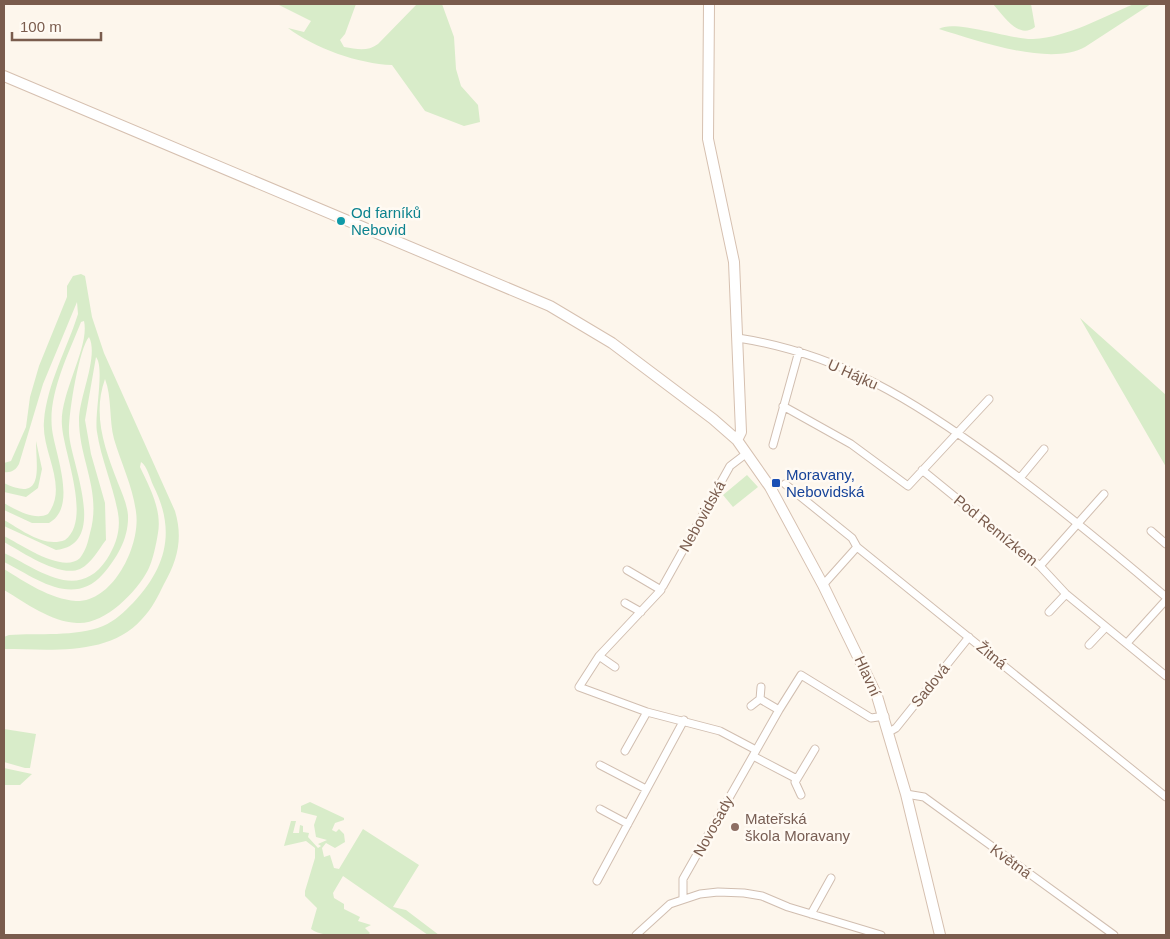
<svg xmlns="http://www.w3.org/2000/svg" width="1170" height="939" font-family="Helvetica,sans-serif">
<rect width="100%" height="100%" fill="#fdf6ec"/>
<path fill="#d8ecc9" d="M277 4H356L345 34 340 40 344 47C357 49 367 52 378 44L417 4H442L454 37 456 69 461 86 478 105 480 122 464 126 425 111 392 65C359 64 314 48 288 28L304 32 311 21Z
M993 4H1031L1035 27C1018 40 1003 15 993 4Z
M1134 4H1151L1085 47C1050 67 975 40 939 29 954 19 1012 40 1033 39 1069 37 1102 17 1134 4Z
M81 274 85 276 92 317 104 353 175 511C183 538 178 559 164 584 158 596 152 609 142 619 109 657 48 649 4 649V637L9 635C38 633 76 637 103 626 115 621 124 612 133 603 167 567 176 530 153 485 150 478 147 466 141 462L140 467C150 488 162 510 158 533 156 545 153 560 148 570 136 593 104 625 77 623 51 622 26 603 4 590V569C25 582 50 599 76 601 114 602 141 544 136 512 133 487 121 463 114 439 109 420 112 397 105 379 92 415 105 449 118 483 122 493 127 504 128 515 129 538 117 558 103 574 73 608 36 578 4 562V553C38 569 78 603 107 559 116 545 121 530 118 513 113 485 101 459 97 432 94 415 105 368 96 357L85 420 91 454 105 503 106 540C98 550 92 563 80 569 60 578 22 552 4 542V536C22 545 63 574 80 558 86 550 88 542 90 533 102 491 79 460 79 420 79 397 99 356 89 337 79 348 68 416 69 433 70 461 110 545 56 550L4 526V520C22 530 44 548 65 540 92 520 64 454 62 426 59 394 90 347 84 321L81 322C68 355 48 394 52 429 55 454 78 507 49 523H32L4 510V503C16 510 35 521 48 514 69 486 41 452 44 421 47 384 67 349 78 314L77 302 43 384 19 464C16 470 11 473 4 472V463L11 461 26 427 30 397 39 366 67 297V286L73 276Z
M1080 318 1166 395V467Z
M36 441 42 469 38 488 26 497 4 492V483C45 503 36 468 36 441Z
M747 475 758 487 733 507 723 495Z
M4 729 36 734 30 768H25L4 762Z
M4 768 32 774 20 785H4Z
M310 802 344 818V820L335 823 332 830 336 832 339 829 344 834 345 842 335 848 326 843 322 848 324 857 330 855 334 868 339 869 363 829 419 865 393 907 406 910 439 935H428L343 876 333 893 334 898 344 904V909L360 917 358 921 371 925 365 928 370 933 368 935C351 935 325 939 311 929L317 908 305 896V891L315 858V848L306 841 284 846 291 821H296L293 833H299L300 825 303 826V832L309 833 308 837 318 848 321 846 318 844 327 840 316 837 314 825 317 816 301 812V806Z"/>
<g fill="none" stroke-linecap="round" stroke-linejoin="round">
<defs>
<path id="street" d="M738 338C841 354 916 402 998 462 1056 505 1111 550 1166 597
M783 406 851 444 908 486 989 399
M773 445 799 351
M922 470 1040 566 1066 594 1166 676
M1020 478 1044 449
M785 484 852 538 857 547
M1151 531 1166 544
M1040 566 1104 494
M627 570 661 590 599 656 579 687 647 712 720 731 756 750
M823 585 857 547 1166 797
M663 586 730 466 747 453
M625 603 641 612
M1049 612 1066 594
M1127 643 1166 600
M1089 645 1106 627
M599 656 615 667
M760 699 761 687
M751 706 760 699 779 710
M889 732 896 728 969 637
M625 751 647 712
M753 756 797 779 815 749
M600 765 646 789
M797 779 795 782 801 795
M906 794 924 797 1114 935
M600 809 628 824
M597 881 684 720
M683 898V879L779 710 801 675 871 718 885 716
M811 914 831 878
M636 935 670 904 700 894 718 892 744 893 762 896 788 907 881 935"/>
<path id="secondary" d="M709 4 708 139 734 262 741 432 737 440
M4 76 550 306 612 343 713 419 737 440 770 487 823 585 877 696 906 794 940 935"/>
</defs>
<use href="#street" stroke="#d1beb0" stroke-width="9"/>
<use href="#secondary" stroke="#d6c0b0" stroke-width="12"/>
<use href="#street" stroke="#fff" stroke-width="7"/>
<use href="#secondary" stroke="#fff" stroke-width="10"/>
</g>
<circle fill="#0f9aa8" stroke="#fffaf3" stroke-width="2" cx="341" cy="221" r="5"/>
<rect fill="#1a4fb4" stroke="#fffaf3" stroke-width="2" x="771" y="478" width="10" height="10" rx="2.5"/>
<circle fill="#8d6e63" stroke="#fffaf3" stroke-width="2" cx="735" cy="827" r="5"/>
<g text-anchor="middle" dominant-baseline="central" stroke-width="5" stroke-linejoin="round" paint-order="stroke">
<g font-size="15" fill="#0d838f" stroke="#fffaf3" text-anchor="start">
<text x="351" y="212">Od farníků<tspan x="351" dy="17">Nebovid</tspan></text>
</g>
<g font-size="15" fill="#7a5c4d" stroke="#fffaf3">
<text transform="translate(853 374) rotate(24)">U Hájku</text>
<text transform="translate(702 516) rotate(-61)">Nebovidská</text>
<text transform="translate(996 530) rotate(39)">Pod Remízkem</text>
<text transform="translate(992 655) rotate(39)">Žitná</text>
<text transform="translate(868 676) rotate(66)">Hlavní</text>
<text transform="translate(930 685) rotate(-51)">Sadová</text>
<text transform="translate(713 826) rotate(-61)">Novosady</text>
<text transform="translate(1011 861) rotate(36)">Květná</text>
</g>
<g font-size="15" fill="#164399" stroke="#fffaf3" text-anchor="start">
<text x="786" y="474">Moravany,<tspan x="786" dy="17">Nebovidská</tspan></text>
</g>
<g font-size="15" fill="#785e54" stroke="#fffaf3" text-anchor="start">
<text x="745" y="818">Mateřská<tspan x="745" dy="17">škola Moravany</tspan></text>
</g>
</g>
<rect width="1170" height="939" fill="none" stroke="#7a5c4d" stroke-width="10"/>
<path d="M12 32v8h89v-8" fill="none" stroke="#7a5c4d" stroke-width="2.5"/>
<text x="20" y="32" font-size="15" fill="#7a5c4d" stroke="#fffaf3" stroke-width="4" paint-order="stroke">100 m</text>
</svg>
